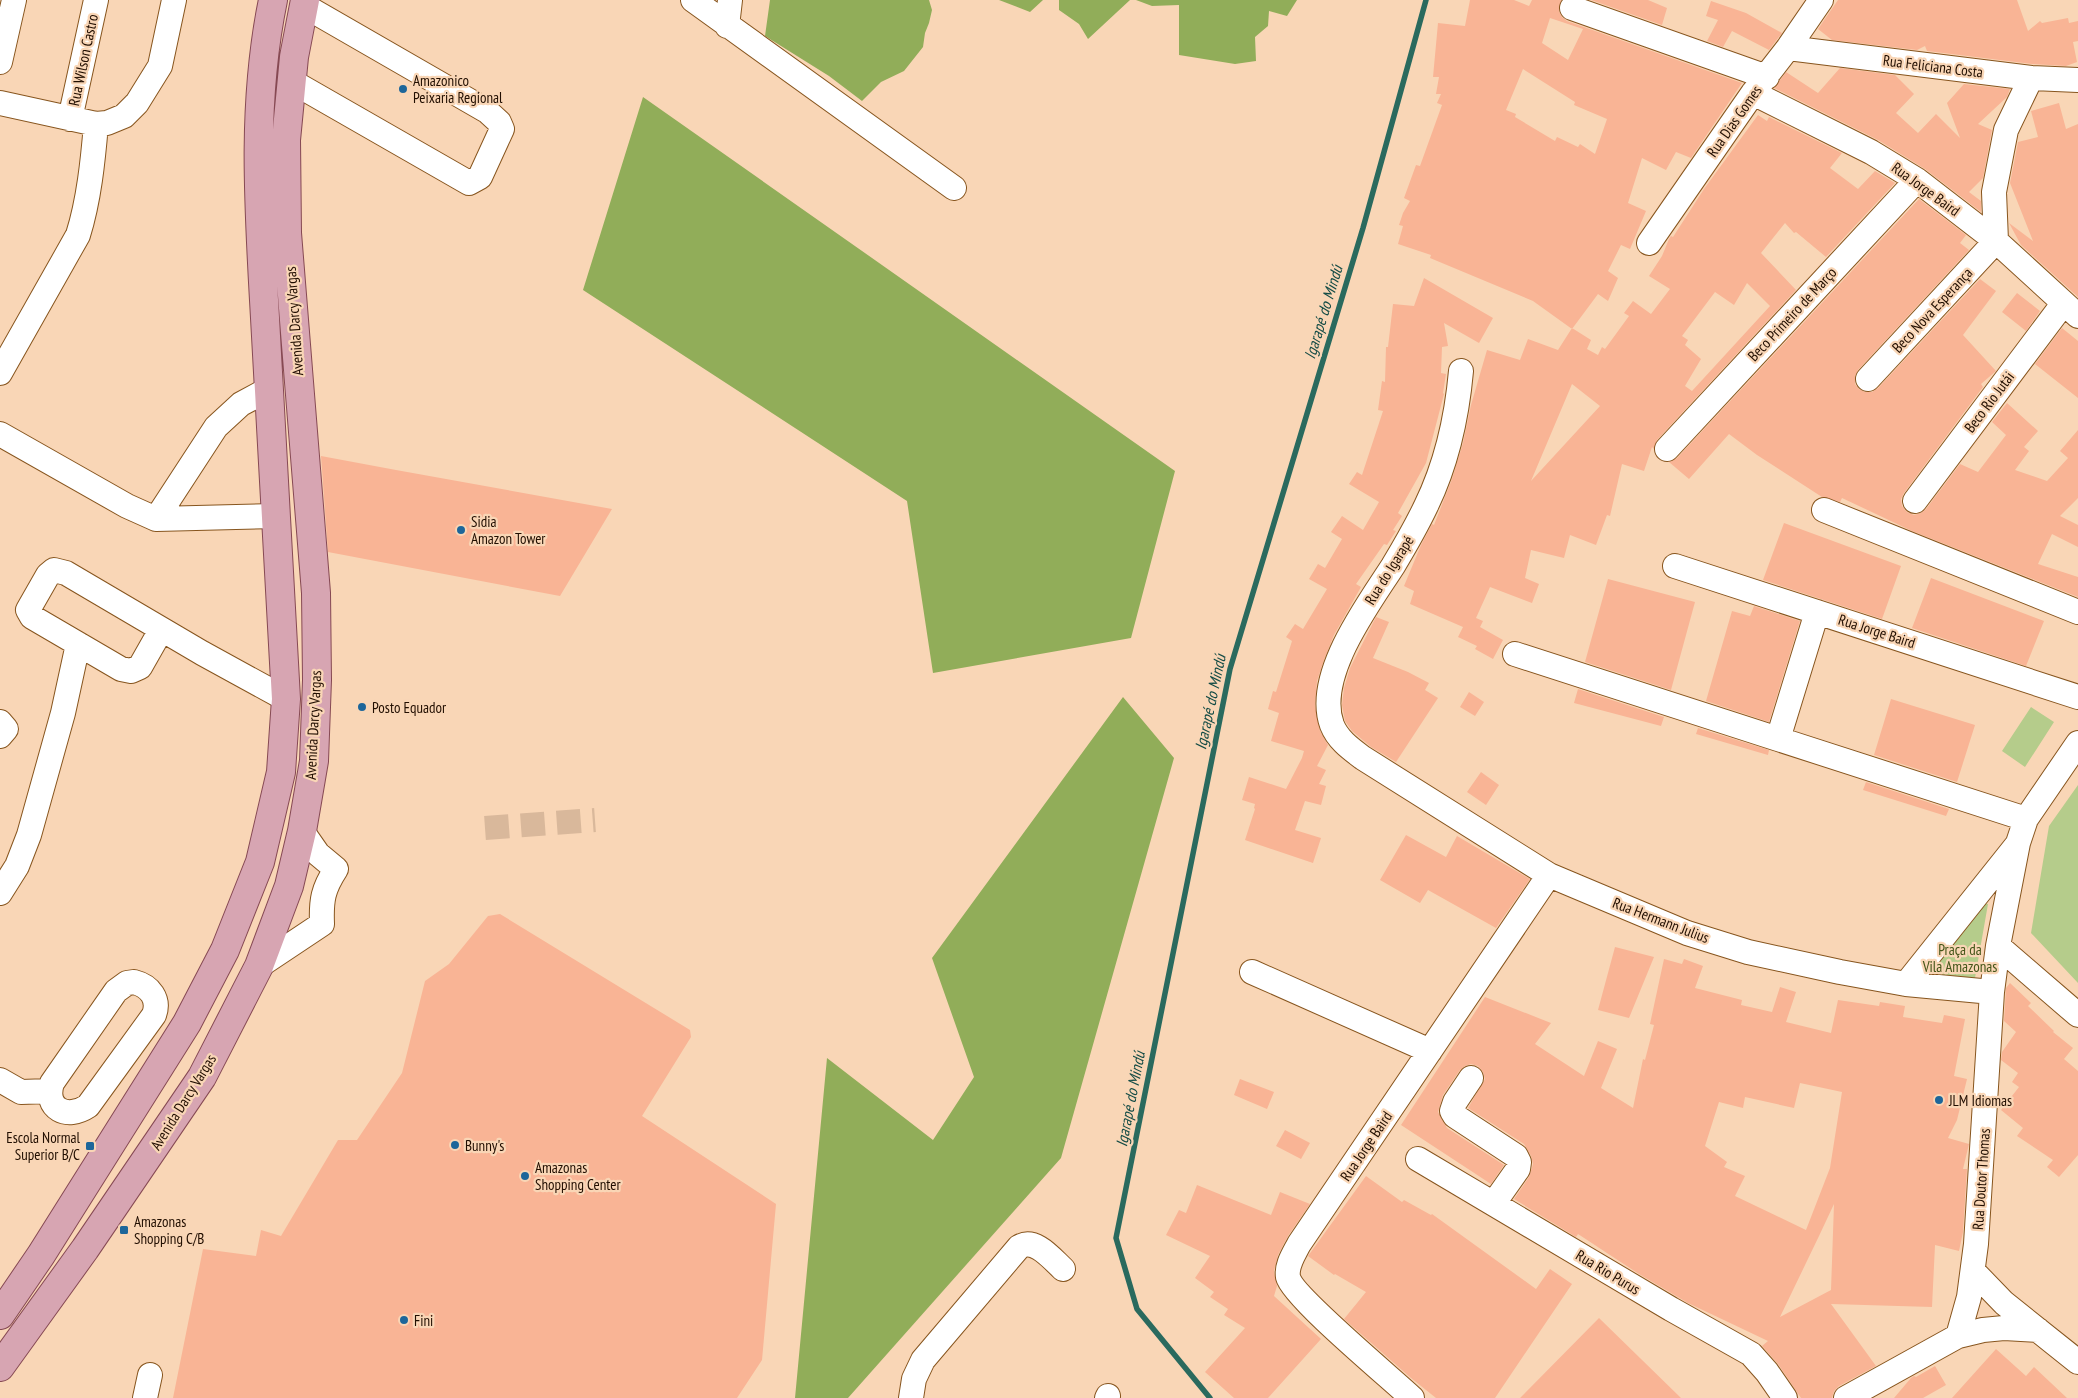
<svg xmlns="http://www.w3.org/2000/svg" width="2078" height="1398" font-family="'PT Sans Narrow',sans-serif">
<rect width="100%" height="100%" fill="#f9d6b6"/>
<path fill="#b5cc8b" d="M2031 707 2054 722 2025 767 2002 751Z
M2078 785V983L2031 933 2049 826Z
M1977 902 1988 904 1975 978 1926 973Z"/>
<path fill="#91ad59" d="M770 0H929L932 10 929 23 925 33 923 47 904 71 881 82 862 101 829 76 765 36Z
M999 0H1043L1030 12Z
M1059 0H1130L1088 39 1079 24 1059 10Z
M1136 0H1297L1287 16 1269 11 1268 26 1255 37 1256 61 1235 64 1179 55V5L1152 6Z
M643 97 1175 471 1131 638 933 673 907 501 583 290Z
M1123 697 1174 758 1061 1158 848 1398H795L827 1058 933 1140 974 1077 932 958Z"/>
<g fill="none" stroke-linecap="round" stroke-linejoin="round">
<path stroke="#2a6a5e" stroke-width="5.5" d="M1210 1398 1137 1309 1116 1238 1230 669 1363 228 1426 0"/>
</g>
<path fill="#f9b495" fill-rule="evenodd" d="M1470 0H1514L1529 6 1532 0H1561L1559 11 1562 17 1567 21 1742 83 1691 158 1676 152 1666 170 1642 158 1628 203 1646 211 1630 249 1621 245 1608 271 1618 278 1608 301 1598 294 1572 329 1533 301 1430 258 1431 255 1398 244 1403 226 1399 225 1403 213 1410 201 1404 198 1416 165 1420 166 1442 105 1437 103 1441 94H1436L1439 77H1433L1438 23 1465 26ZM1550 18 1583 29 1568 60 1542 43ZM1523 69 1575 102 1574 105 1607 119 1595 154 1580 144 1578 147 1557 137 1555 141 1515 117 1516 114 1506 110Z
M1591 0H1648L1667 8 1662 25Z
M1838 0H2017L2028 31 2040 21 2042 23 2068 18 2069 23 2078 21V41L2073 42 2077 62 2066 66 2032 64 1927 51 1925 46 1917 50 1832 40 1818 29Z
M1711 1 1746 13 1782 33 1769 50 1732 31 1723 47 1707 41 1718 20 1706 16Z
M1840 68 1895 75 1914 94 1896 113 1918 133 1936 114 1960 138 1947 103 1964 84 2010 89 2007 97 1978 124 1992 130 1983 178 1969 192 1981 201V212L1925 169 1878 140 1774 88 1786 72 1818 93Z
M2059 103 2066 129 2078 124V297L2021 245 2009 223 2033 241 2010 183 2018 142 2038 137 2031 111Z
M1758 115 1767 121 1769 117 1842 153 1830 168 1858 189 1875 171 1895 183 1826 257 1796 232 1794 233 1785 223 1761 253 1796 290 1657 440 1654 449 1652 447 1644 471 1622 464 1610 516 1607 515 1596 545 1570 535 1564 558 1531 550 1525 578 1539 584 1532 603 1490 587 1476 618 1483 621 1480 627 1503 640 1493 659 1475 649 1477 646 1458 637 1463 627 1410 604 1414 591 1404 586 1421 545 1432 524 1434 525 1452 479 1463 443 1471 405 1487 350 1520 360 1528 339 1558 350 1572 328 1591 340 1587 349 1598 355 1602 347 1605 349 1629 316 1624 313 1633 301 1651 314 1670 289 1649 276 1662 256 1669 239 1671 236 1673 237 1704 189ZM1747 283 1770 306 1692 391 1685 386 1701 359 1685 345 1688 340 1682 336 1715 292 1734 305ZM1572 384 1600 406 1531 481Z
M1919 199 1966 235 1960 243 1969 250 1858 370 1855 376V384L1859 389 1865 392H1872L1878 388 1980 279 1996 291 1963 335 1996 371 1981 384 1983 387 1904 493 1901 499 1902 506 1907 512 1914 515 1921 513 1926 509 1960 464 1978 472 2006 435 1992 422 2007 403 2038 431 2024 447 2029 451 2015 470 2047 481 2068 458 2060 451 2078 430V498L2060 516 2078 525V547L2052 534 2038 564 2078 577V597L1912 531 1842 498 1840 502 1822 497 1757 455 1729 434 1689 479 1669 462 1677 458Z
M1424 278 1493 318 1479 343 1444 323 1448 346 1442 347 1441 373 1446 374 1443 393 1444 394 1426 463 1398 513 1402 516 1393 530 1396 531 1387 545 1384 544 1356 584 1361 587 1334 635 1324 660 1317 681 1315 705 1320 731 1328 745 1317 766 1326 770 1319 784 1326 786 1321 805 1305 801 1295 830 1321 838 1313 863 1245 840 1255 809 1254 808 1255 804 1242 800 1249 777 1286 789 1302 758 1304 751 1271 741 1279 713 1268 709 1273 691 1276 692 1292 641 1286 637 1295 624 1303 629 1327 589 1309 579 1318 564 1325 568 1342 539 1331 532 1342 516 1363 530 1379 502 1349 484 1357 472 1362 475 1383 411 1378 410 1382 381 1385 382 1386 347H1388L1393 304 1414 306Z
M2017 293 2040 311 2026 331 2002 312Z
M2062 328 2078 341V398L2035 364Z
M321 456 396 470 612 509 560 596 328 552Z
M1784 523 1901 566 1882 619 1763 580Z
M1931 578 2044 621 2026 666 1912 628Z
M1608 579 1695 602 1671 690 1585 662Z
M1754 606 1800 621 1769 722 1706 701 1732 611 1750 616Z
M1376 617 1389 622 1373 658 1408 672 1429 683 1425 690 1438 698 1396 762 1371 747 1352 731 1345 721 1342 705 1344 688 1350 668Z
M1578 689 1664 717 1661 726 1574 703Z
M1469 692 1484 702 1475 716 1460 707Z
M1891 699 1975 725 1957 782 1874 755Z
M1698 728 1769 750 1768 755 1696 734Z
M1481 772 1499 785 1486 805 1467 792Z
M1866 782 1949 809 1946 816 1863 790Z
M1406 835 1446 857 1457 836 1530 879 1496 928 1428 890 1420 903 1380 880Z
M500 914 690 1030 691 1037 642 1116 776 1204 762 1360 737 1398H173L203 1249 256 1256 261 1230 281 1236 338 1140H357L402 1073 425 981 449 964 488 916Z
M1615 947 1654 957 1629 1018 1598 1010Z
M1664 959 1682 964 1684 959 1703 966 1695 988 1742 1000 1741 1005 1772 1012 1780 987 1796 992 1786 1022 1831 1033 1838 1000 1879 1006 1880 1002 1905 1006 1903 1017 1942 1023 1944 1015 1965 1019 1954 1076 1967 1079 1957 1120 1948 1138 1969 1144 1963 1169H1967L1963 1232 1959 1251 1935 1245 1932 1307 1831 1304 1876 1366 1839 1386 1834 1391 1832 1398H1801L1778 1364 1762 1346 1768 1341 1688 1303 1639 1274 1578 1234 1576 1237 1514 1199 1529 1177 1533 1164 1531 1156 1524 1144 1468 1108 1485 1079 1483 1072 1478 1066 1471 1064 1465 1066 1460 1070 1443 1095 1438 1112 1447 1128 1504 1165 1491 1184 1401 1125 1485 997 1551 1023 1535 1044 1584 1076 1598 1041 1617 1049 1601 1088 1633 1108 1643 1059 1645 1060 1654 1025 1650 1024ZM1800 1083 1842 1092 1830 1168 1806 1230 1735 1196 1745 1176 1724 1167 1727 1162 1705 1146 1719 1102 1743 1108 1745 1097 1794 1108ZM1834 1204 1831 1290 1780 1317 1819 1236Z
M2010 983 2031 1003 2028 1006 2054 1031 2053 1032 2073 1048 2064 1059 2078 1071V1155L2059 1177 2047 1167 2053 1160 2017 1136 2023 1128 2001 1110 2019 1087 2012 1082 2018 1073 2001 1060 2002 1052 2016 1032 2004 1021 2006 988Z
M1240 1079 1274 1092 1267 1109 1234 1095Z
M1285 1130 1310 1143 1301 1159 1276 1146Z
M1366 1176 1402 1202 1404 1200 1431 1215 1432 1214 1536 1289 1550 1269 1572 1284 1495 1398H1436L1411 1378 1344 1319 1366 1292 1335 1274 1334 1275 1308 1256Z
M1197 1185 1271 1215 1280 1192 1310 1204 1288 1236 1278 1255 1274 1271 1277 1286 1274 1296 1321 1339 1268 1398H1234L1205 1372 1245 1328 1224 1315 1228 1309 1210 1297 1214 1292 1195 1278 1210 1256 1166 1235 1179 1210 1186 1213Z
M1599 1318 1681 1398H1520Z
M1996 1349 2026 1376 2034 1367 2067 1398H1952Z
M1935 1366 1946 1385 1923 1398H1894L1911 1378 1914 1376 1916 1377Z"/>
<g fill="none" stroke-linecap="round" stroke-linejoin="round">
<path stroke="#d9b89b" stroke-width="24" stroke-dasharray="24 12" stroke-linecap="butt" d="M485 828 595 820"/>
<defs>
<path id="minor" d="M693 0 954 188
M1572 8 1767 77
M727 26 730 0
M1788 48 2031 78 2078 80
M0 62 14 0
M291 81 469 183 480 177 502 129 499 122 487 111 303 5
M1753 93 1871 152 1917 180 1996 241 2078 316
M0 103 96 124 107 123 124 116 137 103 160 66 174 0
M70 119 96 0
M1649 243 1753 93 1788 48 1821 0
M1461 371C1457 416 1446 465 1426 506 1416 527 1405 546 1393 566 1368 605 1314 676 1332 725 1338 740 1351 749 1363 758L1549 875 1687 933 1748 952 1840 972 1906 984 1992 992
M0 373 78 235C89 200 93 160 96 124
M1868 379 1996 241 1994 192 2006 130 2031 78
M0 434 127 506 156 519 276 516
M1667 449 1917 180
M1915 501 2063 304
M1824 510 2078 612
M156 519 216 427 241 404 269 389
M1675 566 2078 697
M1817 612 1778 739 2026 819
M161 630 140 667 131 671 121 669 32 617 28 610 48 575 54 570 66 573 202 653 286 699
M1515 654 1778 739
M0 722 6 729 0 736
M0 893 17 866 29 835 63 713 78 644
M1998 946 2078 1015
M259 966 322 924C321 900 323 889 336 869L318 854 302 831
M1252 972 1430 1051
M134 982C150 986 160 999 154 1015L88 1106C67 1120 44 1109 52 1083L116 991 127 983Z
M1906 984 2016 846
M1471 1078 1455 1102 1452 1111 1455 1116 1516 1156 1519 1162 1518 1169 1494 1203
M0 1080 21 1092 50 1091
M1418 1159 1671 1309 1751 1354 1767 1372 1785 1398
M1973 1271 2004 1303 2078 1362
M1958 1336 1969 1297 1976 1244 1992 992 1998 946 2018 843 2026 819 2078 743
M145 1398 150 1375
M911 1398 914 1379 923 1360 1019 1247C1035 1237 1052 1259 1063 1269
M1107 1398 1108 1396
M1412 1398C1392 1379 1292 1296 1288 1277 1286 1265 1294 1254 1299 1244L1549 875
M1846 1398 1958 1336 1983 1330 2004 1328 2038 1330"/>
<path id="major" d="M0 1315 41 1255 187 1023 225 950 260 862 281 772 286 699C279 578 273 457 266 336 260 223 250 111 273 0
M0 1367 85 1249 202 1077 259 966 289 886 302 831 314 761 317 680 316 593 287 233 286 140 294 57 305 0"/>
</defs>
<use href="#minor" stroke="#87551e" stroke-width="26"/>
<use href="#major" stroke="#864953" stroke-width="30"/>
<use href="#minor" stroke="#fff" stroke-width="24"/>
<use href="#major" stroke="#d7a5b2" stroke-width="28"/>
</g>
<g fill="#1d669a" stroke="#f9d6b6" stroke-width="2">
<circle cx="403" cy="89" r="5"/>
<circle cx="461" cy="530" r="5"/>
<circle cx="362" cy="707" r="5"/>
<circle cx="1939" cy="1100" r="5"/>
<circle cx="455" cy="1145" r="5"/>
<rect x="85" y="1141" width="10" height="10" rx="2.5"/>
<circle cx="525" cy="1176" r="5"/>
<rect x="119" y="1225" width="10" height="10" rx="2.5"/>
<circle cx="404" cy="1320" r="5"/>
</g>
<g text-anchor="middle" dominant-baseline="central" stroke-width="4.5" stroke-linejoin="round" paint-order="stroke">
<g font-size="15" fill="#210e00" stroke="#f9d6b6">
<text transform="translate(83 60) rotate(-78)">Rua Wilson Castro</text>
<text transform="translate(1933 66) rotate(7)">Rua Feliciana Costa</text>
<text transform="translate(1734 121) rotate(-55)">Rua Dias Gomes</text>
<text transform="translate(1926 189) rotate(36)">Rua Jorge Baird</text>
<text transform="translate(1932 310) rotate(-47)">Beco Nova Esperança</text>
<text transform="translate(1792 314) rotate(-47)">Beco Primeiro de Março</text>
<text transform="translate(294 321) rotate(-94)">Avenida Darcy Vargas</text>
<text transform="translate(1989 402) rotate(-53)">Beco Rio Jutái</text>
<text transform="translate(1389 570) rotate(-58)">Rua do Igarapé</text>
<text transform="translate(1877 631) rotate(18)">Rua Jorge Baird</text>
<text transform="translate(313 725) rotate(-87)">Avenida Darcy Vargas</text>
<text transform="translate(1661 920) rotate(21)">Rua Hermann Julius</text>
<text transform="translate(183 1102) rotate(-58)">Avenida Darcy Vargas</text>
<text transform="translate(1366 1146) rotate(-56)">Rua Jorge Baird</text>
<text transform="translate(1981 1179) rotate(-86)">Rua Doutor Thomas</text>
<text transform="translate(1608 1272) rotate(31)">Rua Rio Purus</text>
</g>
<g font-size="15" fill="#210e00" stroke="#f9d6b6" text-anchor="start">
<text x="413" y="80">Amazonico<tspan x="413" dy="17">Peixaria Regional</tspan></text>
<text x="471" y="521">Sidia<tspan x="471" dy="17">Amazon Tower</tspan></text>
<text x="372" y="707">Posto Equador</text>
<text x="1949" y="1100">JLM Idiomas</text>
<text x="80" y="1137" text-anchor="end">Escola Normal<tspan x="80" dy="17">Superior B/C</tspan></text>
<text x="465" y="1145">Bunny's</text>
<text x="535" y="1167">Amazonas<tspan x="535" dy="17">Shopping Center</tspan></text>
<text x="134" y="1221">Amazonas<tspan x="134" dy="17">Shopping C/B</tspan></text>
<text x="414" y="1320">Fini</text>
</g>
<g font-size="15" fill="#435519" stroke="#f9d6b6">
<text x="1960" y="949">Praça da<tspan x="1960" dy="17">Vila Amazonas</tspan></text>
</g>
<g font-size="16" font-style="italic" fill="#134b45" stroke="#f9d6b6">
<text transform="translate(1323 312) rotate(-73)">Igarapé do Mindú</text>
<text transform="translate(1210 702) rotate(-78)">Igarapé do Mindú</text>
<text transform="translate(1130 1099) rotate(-79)">Igarapé do Mindú</text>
</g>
</g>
</svg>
